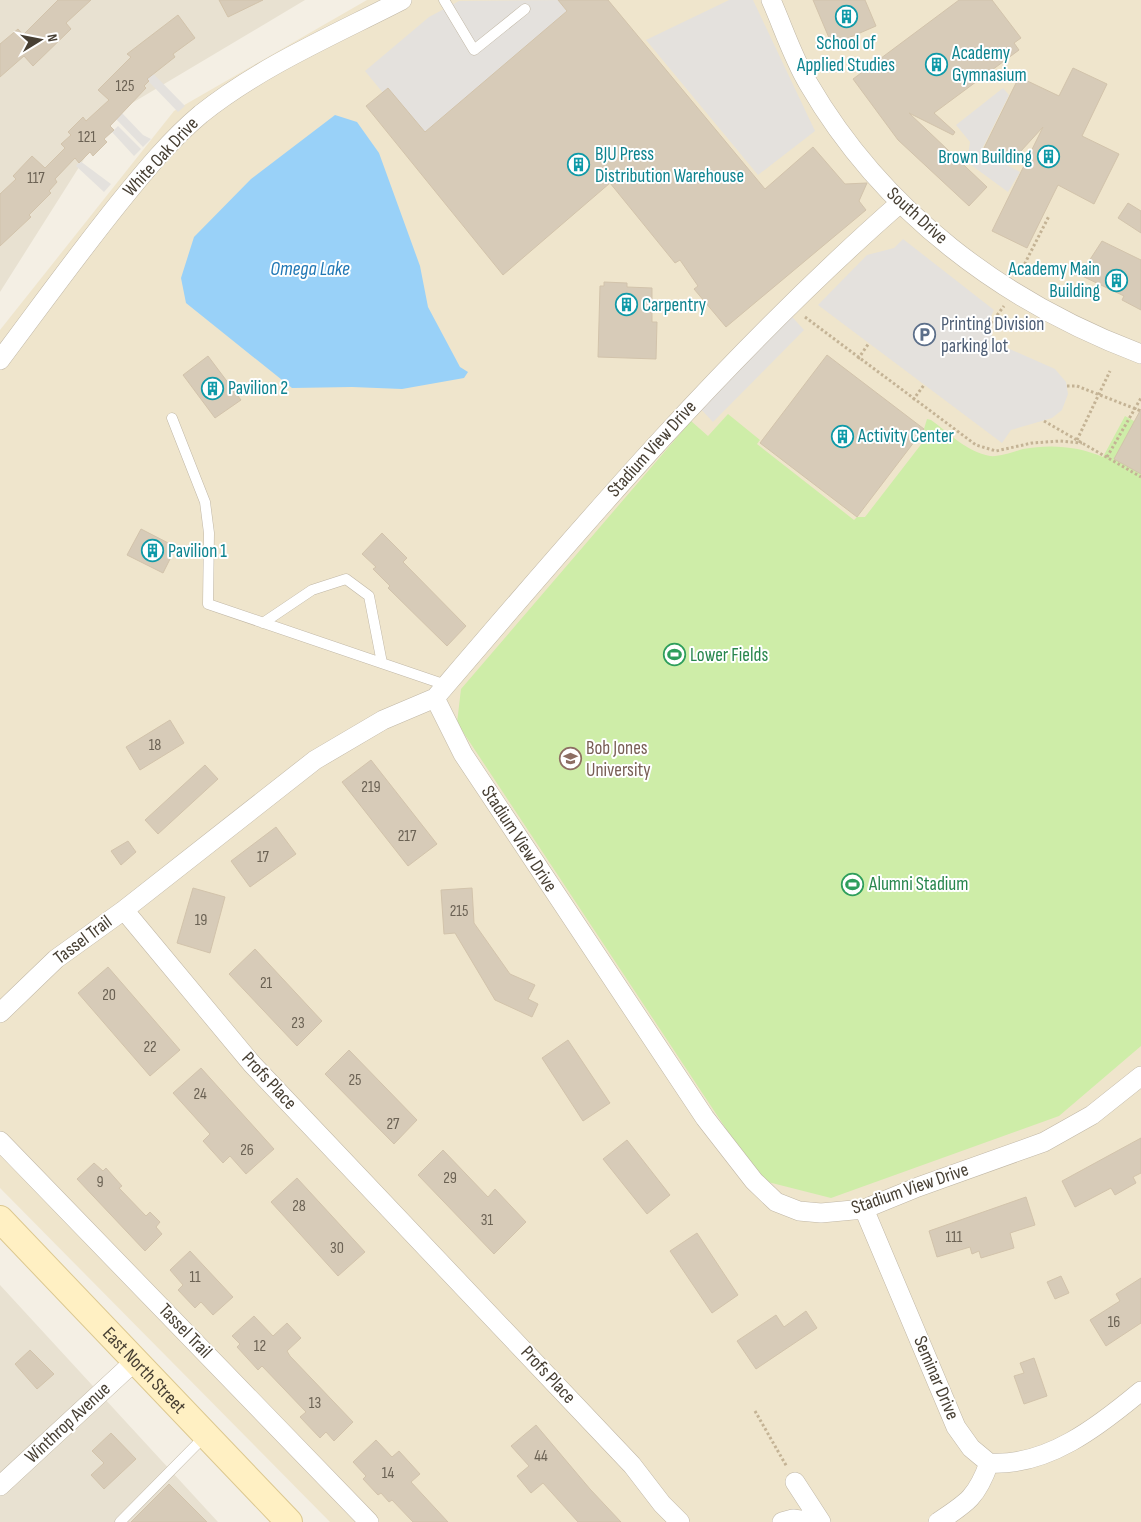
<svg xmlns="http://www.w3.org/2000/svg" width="1141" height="1522" font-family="'Sofia Sans Condensed',sans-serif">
<rect width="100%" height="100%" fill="#f4efe4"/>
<path fill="#e8e1d1" d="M0 0H305L112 115 0 292Z
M0 1285 218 1522H0Z"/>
<path fill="#efe5cc" d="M367 0H1141V1522H330L0 1188V330L174 111Z"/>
<path fill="#ceeda8" d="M728 414 760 440 757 444 854 520 857 517H865L926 438 924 429 927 419 931 420C949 433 967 452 990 456 999 457 1013 452 1023 449 1050 444 1078 446 1103 457L1125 416 1141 425V1046L1059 1116 831 1198 760 1180 457 723 461 689 691 421 708 436Z"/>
<path fill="#e4e1dd" d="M568 0 575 8 420 138 365 71 429 17 459 1Z
M729 0H753L815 131 758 175 646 40Z
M134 54 185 106 178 112 128 60Z
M1003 88 1009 95 981 151 1020 172 1008 192 967 162 970 142 956 125Z
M122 113 143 135 151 139 143 147 116 119Z
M118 126 141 149 134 156 112 132Z
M80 161 111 184 104 192 76 166Z
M903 239 994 310 987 325 996 343 1055 369 1066 382 1068 394 1062 410 1052 418 1011 430 1002 443 818 305 867 255 894 248Z
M786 310 804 330 713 422 694 402Z"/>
<path fill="#99d1f8" d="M335 115 357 122 379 153 420 266 428 307 460 367 468 372 464 378 402 389 352 387 292 388 186 303 181 278 194 237 251 179Z"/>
<path fill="#d7cbb8" stroke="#d2c3ab" d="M58 0H91L66 23 71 29 33 66 24 56 0 77V44L18 29 23 35Z
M219 0H263L228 17Z
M558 0H608L765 189 813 147 845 184 867 183 859 201 866 210 726 327 694 289 698 286 680 260 675 263 610 183 503 275 366 106 388 88 425 132 567 11Z
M813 0H865L876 26 832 45Z
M959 0H992L1021 38 1014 43 1019 50 934 113 955 132 953 135 909 113 987 187 969 206 898 140 853 79Z
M178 15 195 38 173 54 175 57 147 79 149 81 144 86 146 88 110 126 114 130 104 139 107 142 93 156 90 152 79 163 75 158 55 179 57 182 49 191 51 193 29 215 31 217 0 246V194L16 179 13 176 32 156 45 168 65 148 61 144 71 135 68 132 83 117 86 121 109 100 98 90 131 57 127 54Z
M1073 68 1107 84 1082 136 1119 154 1094 204 1058 185 1027 248 992 231 1043 127 1010 163 983 150 1019 77 1059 96Z
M1128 203 1141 211V233L1118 218Z
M1102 241 1141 260V310L1122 300 1124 296 1080 275Z
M604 282 627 283V287L652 288V322H657L656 359 598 357 600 286H604Z
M827 355 924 429 857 517 760 443Z
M208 356 241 400 215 418 183 375Z
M1141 409V474L1114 459Z
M141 529 176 547 163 573 127 555Z
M382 533 407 558 403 562 466 626 447 646 388 588 390 586 373 569 376 567 362 554Z
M170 720 184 743 140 770 126 747Z
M371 760 437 844 408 866 342 782Z
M205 765 218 779 158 834 145 820Z
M276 827 296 854 250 887 231 861Z
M128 841 136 852 121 865 111 851Z
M193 888 225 897 210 953 177 943Z
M472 888 474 923 510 974 535 985 528 999 538 1004 532 1017 495 1000 455 933 444 934 441 890Z
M255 949 322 1021 297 1046 229 974Z
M108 967 180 1050 150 1076 78 993Z
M568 1040 610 1103 583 1121 542 1058Z
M349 1050 417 1120 394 1144 325 1074Z
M201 1068 274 1149 246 1174 230 1156 223 1163 203 1141 210 1134 173 1093Z
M1141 1138V1173L1133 1177 1136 1183 1115 1195 1111 1188 1075 1207 1062 1181Z
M627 1140 670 1195 647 1214 603 1159Z
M443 1150 488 1197 495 1189 526 1222 494 1254 418 1175Z
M94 1163 103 1171 106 1168 122 1186 119 1188 146 1216 150 1212 160 1222 156 1227 162 1234 145 1251 77 1179Z
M297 1178 365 1252 338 1276 271 1202Z
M1026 1197 1035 1225 1010 1233 1014 1248 981 1258 979 1251 972 1254 970 1247 937 1257 929 1231Z
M697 1233 738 1295 712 1313 670 1251Z
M190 1251 233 1297 213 1315 201 1302 195 1308 178 1290 183 1285 170 1270Z
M1061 1276 1069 1293 1055 1299 1047 1282Z
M1141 1278V1323L1106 1346 1090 1320 1120 1301 1116 1294Z
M806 1311 817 1328 756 1369 737 1341 776 1315 784 1327Z
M254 1316 273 1336 287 1323 301 1338 287 1351 290 1356 353 1422 334 1441 326 1432 320 1438 300 1417 306 1412 262 1366 258 1370 237 1347 240 1344 232 1336Z
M30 1350 54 1374 37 1389 15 1364Z
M1034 1358 1047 1396 1024 1404 1014 1376 1024 1373 1020 1363Z
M536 1425 590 1489 621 1522H578L543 1483 531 1493 517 1476 529 1466 511 1446Z
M111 1433 136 1459 104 1489 91 1475 104 1463 92 1451Z
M376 1440 392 1457 399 1451 420 1474 411 1482 448 1522H413L392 1500 389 1502 381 1493 378 1495 363 1479 366 1476 353 1462Z
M169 1484 207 1522H131Z"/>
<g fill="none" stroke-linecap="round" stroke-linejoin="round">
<defs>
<path id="lane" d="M444 0 474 50 525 9
M172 418 205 502 209 533 208 604 446 685
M263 623 312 590 346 579 369 596 382 663
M120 1522 205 1436"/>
<path id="street" d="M771 0C783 27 793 58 808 83 883 212 1003 302 1141 354
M0 360C39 308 78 254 119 203 144 172 170 140 201 114 261 66 334 35 402 0
M435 698 463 754 705 1118 754 1181 776 1202 799 1211 821 1213 864 1209 918 1187 1044 1142 1092 1115 1141 1076
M435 698C582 526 729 353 900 203
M124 910 252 1064 632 1465 662 1504 680 1522
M0 1013 56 959 124 910 315 760 383 720 435 698
M0 1141 369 1522
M864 1209 956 1427 971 1448 989 1463C977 1497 967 1503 938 1522
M989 1463C1047 1467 1099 1426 1141 1391
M795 1482 821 1522
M0 1486 135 1361
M782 1522 793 1519 814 1522"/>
<g id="secondary">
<path id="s1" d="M0 1219 289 1522"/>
</g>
</defs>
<use href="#lane" stroke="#c0b7a6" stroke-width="11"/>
<use href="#street" stroke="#c0b7a6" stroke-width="20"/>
<use href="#secondary" stroke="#dcc890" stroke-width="28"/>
<path stroke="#c4b395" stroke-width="3" stroke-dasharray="2.5 2.5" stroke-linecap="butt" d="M1020 273 1049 216
M805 317 976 445 996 451 1032 443 1060 441 1082 443
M988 327 1004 306
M858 359 869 343
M1067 386H1077L1141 411
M913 400 924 385
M1044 421 1141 477
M1077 440 1110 371
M1107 457 1141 398
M755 1411 787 1467"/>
<use href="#lane" stroke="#fff" stroke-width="10"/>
<use href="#street" stroke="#fff" stroke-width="19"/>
<use href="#secondary" stroke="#fff0c3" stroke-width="26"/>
</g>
<defs>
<symbol id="building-ring" viewBox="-11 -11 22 22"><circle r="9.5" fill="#fff" stroke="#0f9aa8" stroke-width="1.5"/><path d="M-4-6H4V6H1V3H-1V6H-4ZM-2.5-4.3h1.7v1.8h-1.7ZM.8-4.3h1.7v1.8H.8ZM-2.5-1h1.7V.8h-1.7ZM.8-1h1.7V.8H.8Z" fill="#0f9aa8"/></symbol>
<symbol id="parking-ring" viewBox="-11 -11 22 22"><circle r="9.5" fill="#fff" stroke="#5c6f8a" stroke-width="1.5"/><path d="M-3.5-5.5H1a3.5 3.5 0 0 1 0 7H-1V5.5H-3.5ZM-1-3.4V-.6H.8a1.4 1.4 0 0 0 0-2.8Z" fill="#5c6f8a"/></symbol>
<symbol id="stadium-ring" viewBox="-11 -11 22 22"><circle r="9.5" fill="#fff" stroke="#2e9e5b" stroke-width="1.5"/><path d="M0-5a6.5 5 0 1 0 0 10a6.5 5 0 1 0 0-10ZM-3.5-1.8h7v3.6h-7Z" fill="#2e9e5b"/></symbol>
<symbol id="university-ring" viewBox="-11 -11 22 22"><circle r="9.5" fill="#fff" stroke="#8d6e63" stroke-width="1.5"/><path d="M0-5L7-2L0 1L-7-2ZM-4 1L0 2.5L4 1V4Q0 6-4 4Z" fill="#8d6e63"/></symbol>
</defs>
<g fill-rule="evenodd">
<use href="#building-ring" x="834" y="4" width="25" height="25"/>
<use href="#building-ring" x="924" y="52" width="25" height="25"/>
<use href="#building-ring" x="1036" y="144" width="25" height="25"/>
<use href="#building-ring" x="566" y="152" width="25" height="25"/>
<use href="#building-ring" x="1104" y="268" width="25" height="25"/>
<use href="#building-ring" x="614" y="292" width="25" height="25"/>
<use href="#parking-ring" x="912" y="322" width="25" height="25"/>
<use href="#building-ring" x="200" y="376" width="25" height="25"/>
<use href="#building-ring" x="830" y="424" width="25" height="25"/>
<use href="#building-ring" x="140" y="538" width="25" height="25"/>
<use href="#stadium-ring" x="662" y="642" width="25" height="25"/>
<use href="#university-ring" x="558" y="746" width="25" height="25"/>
<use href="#stadium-ring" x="840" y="872" width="25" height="25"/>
</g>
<g text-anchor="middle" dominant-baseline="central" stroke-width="4" stroke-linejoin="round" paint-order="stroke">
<g font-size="16" fill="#6b6254">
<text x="125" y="86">125</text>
<text x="87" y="137">121</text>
<text x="36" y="178">117</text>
<text x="155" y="745">18</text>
<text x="371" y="787">219</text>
<text x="407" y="836">217</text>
<text x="263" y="857">17</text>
<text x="459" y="911">215</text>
<text x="201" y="920">19</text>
<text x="266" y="983">21</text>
<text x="109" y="995">20</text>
<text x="298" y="1023">23</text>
<text x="150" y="1047">22</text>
<text x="355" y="1080">25</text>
<text x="200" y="1094">24</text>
<text x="393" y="1124">27</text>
<text x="247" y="1150">26</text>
<text x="450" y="1178">29</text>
<text x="100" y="1182">9</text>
<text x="299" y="1206">28</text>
<text x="487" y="1220">31</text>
<text x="954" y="1237">111</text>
<text x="337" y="1248">30</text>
<text x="195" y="1277">11</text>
<text x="1114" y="1322">16</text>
<text x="260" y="1346">12</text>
<text x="315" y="1403">13</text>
<text x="541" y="1456">44</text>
<text x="388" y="1473">14</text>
</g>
<g font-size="19" fill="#0d838f" stroke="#fff" text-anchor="start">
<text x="846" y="43" text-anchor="middle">School of<tspan x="846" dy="22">Applied Studies</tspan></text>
<text x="952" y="53">Academy<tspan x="952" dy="22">Gymnasium</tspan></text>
<text x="595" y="154">BJU Press<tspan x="595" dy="22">Distribution Warehouse</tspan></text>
<text x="1032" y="157" text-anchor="end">Brown Building</text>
<text x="1100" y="269" text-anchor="end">Academy Main<tspan x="1100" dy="22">Building</tspan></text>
<text x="642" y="305">Carpentry</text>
<text x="228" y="388">Pavilion 2</text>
<text x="858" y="436">Activity Center</text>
<text x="168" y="551">Pavilion 1</text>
</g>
<g font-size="19" fill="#473f33" stroke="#fff">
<text transform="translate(161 157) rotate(-47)">White Oak Drive</text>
<text transform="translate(917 216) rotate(42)">South Drive</text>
<text transform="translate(652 449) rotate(-48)">Stadium View Drive</text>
<text transform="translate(519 839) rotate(57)">Stadium View Drive</text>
<text transform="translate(83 940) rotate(-37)">Tassel Trail</text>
<text transform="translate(269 1081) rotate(47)">Profs Place</text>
<text transform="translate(910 1189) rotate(-19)">Stadium View Drive</text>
<text transform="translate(185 1331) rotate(46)">Tassel Trail</text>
<text stroke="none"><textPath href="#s1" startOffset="209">East North Street</textPath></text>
<text transform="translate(548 1375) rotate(47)">Profs Place</text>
<text transform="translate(936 1378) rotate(67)">Seminar Drive</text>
<text transform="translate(68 1423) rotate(-43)">Winthrop Avenue</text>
</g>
<g font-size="19" fill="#4e5e75" stroke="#fff" text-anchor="start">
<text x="941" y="324">Printing Division<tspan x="941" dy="22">parking lot</tspan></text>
</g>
<g font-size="19" fill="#27864d" stroke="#fff" text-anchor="start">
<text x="690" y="655">Lower Fields</text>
<text x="869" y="884">Alumni Stadium</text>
</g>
<g font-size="19" fill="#785e54" stroke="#fff" text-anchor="start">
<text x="586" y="748">Bob Jones<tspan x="586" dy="22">University</tspan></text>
</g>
<g font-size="20" font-style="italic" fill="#2077b5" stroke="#fff">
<text x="310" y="269">Omega Lake</text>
</g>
</g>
<g transform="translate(40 40) rotate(80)" stroke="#ffffff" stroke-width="4" paint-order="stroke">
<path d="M0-4L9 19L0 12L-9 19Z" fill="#473f33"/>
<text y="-8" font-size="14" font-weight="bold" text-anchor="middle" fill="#473f33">N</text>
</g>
</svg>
